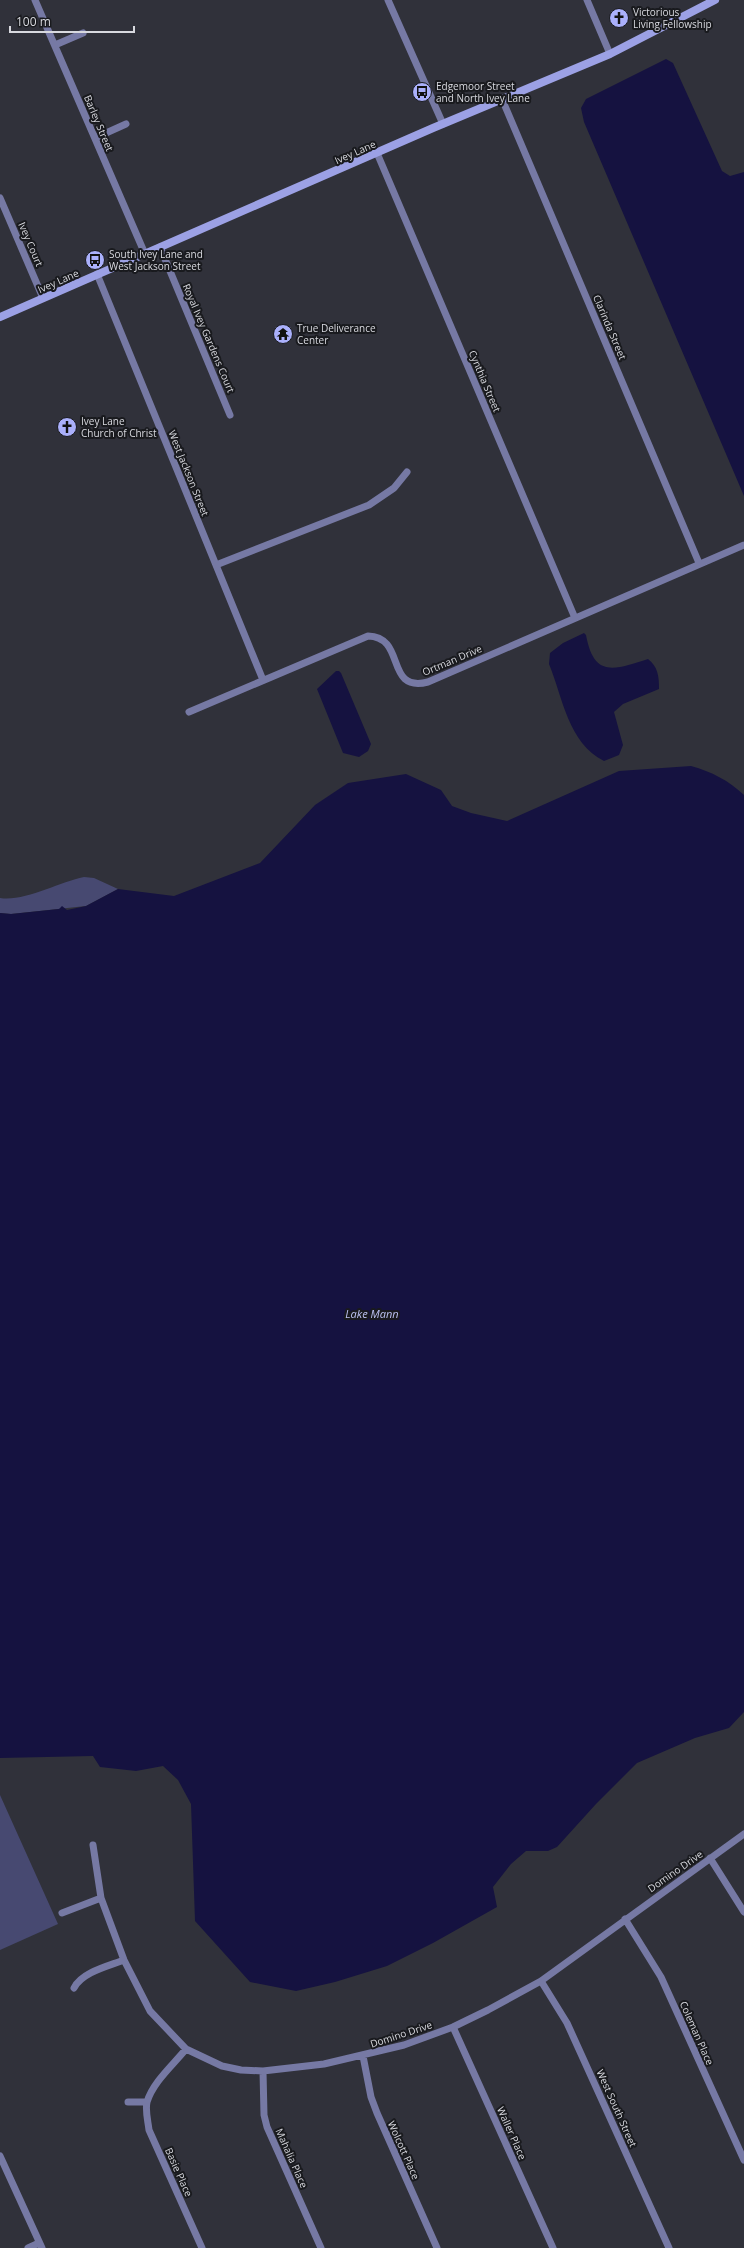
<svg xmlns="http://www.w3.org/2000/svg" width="744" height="2248" font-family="'Open Sans',sans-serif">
<rect width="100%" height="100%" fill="#30313a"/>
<path fill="#474971" d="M84 877 94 878 118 889 86 906 11 914 0 913V898C24 902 59 882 84 877Z
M0 1795 58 1924 0 1950Z"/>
<path fill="#151240" d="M666 59 673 63 722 171 730 176 744 172V496L584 122 581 108 586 99Z
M584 633 586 635C594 678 614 670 648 659 658 667 659 676 659 689L623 704 614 712 623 745 619 755 604 761C568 743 563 698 549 664L550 653 563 643Z
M336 671H339L341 673 371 744 368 751 359 757 343 753 317 689Z
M691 766C712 772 728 780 744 795V1712L729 1728 695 1738 637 1763 596 1804 557 1847 548 1851H526L511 1864 493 1887 497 1907 433 1943 387 1966 335 1982 296 1991 250 1982 195 1921 191 1804 178 1780 163 1766 136 1771 100 1767 93 1756 0 1758V913L11 914 59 909 62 906 67 910 86 906 118 889 174 896 260 863 315 805 348 783 406 774 441 790 452 806 471 813 507 821 619 771Z"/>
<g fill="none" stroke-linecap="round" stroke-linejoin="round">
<path stroke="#7679a4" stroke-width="7" d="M35 0 145 254
M388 0 443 124
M587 0 610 54
M55 45 83 33
M502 99 699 563
M95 138 126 124
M377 153 575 618
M0 198 43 298
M160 247 230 415
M97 274 263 680
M216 565 369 505 394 488 407 472
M189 712 368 636C407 637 384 693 428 682L744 545
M93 1845 101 1898 124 1960 150 2011 186 2049 222 2066 241 2070 263 2071 324 2064 404 2045 453 2027 488 2010 541 1981 744 1834
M710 1858 744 1912
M62 1913 101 1898
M625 1919 661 1977 744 2160
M541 1981 567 2023 669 2248
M74 1988C82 1972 109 1966 124 1960
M453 2027 553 2248
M186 2049C173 2065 153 2082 147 2102 145 2111 148 2121 149 2130L202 2248
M363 2056 371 2097 377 2113 437 2248
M263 2071 264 2115 267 2127 321 2248
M128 2102H147
M0 2156 42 2248
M28 2248 39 2243"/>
<path stroke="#9ca1e5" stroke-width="8" d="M0 317 433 128 610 54 715 0"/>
</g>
<defs>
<symbol id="church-disc" viewBox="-11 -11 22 22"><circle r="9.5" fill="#aab0fb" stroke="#191a1e"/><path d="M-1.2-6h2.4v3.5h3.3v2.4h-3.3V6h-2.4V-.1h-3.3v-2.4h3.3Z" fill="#111"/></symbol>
<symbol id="bus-disc" viewBox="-11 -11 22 22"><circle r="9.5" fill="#aab0fb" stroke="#191a1e"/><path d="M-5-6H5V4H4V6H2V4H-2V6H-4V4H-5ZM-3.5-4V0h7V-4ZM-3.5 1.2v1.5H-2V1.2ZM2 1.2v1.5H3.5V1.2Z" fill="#111"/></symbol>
<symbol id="temple-disc" viewBox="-11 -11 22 22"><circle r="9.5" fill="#aab0fb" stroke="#191a1e"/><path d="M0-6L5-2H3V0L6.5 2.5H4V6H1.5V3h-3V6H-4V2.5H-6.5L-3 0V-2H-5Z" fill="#111"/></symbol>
</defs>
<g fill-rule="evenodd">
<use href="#church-disc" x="608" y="7" width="22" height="22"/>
<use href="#bus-disc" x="411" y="81" width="22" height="22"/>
<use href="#bus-disc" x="84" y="249" width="22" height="22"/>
<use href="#temple-disc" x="272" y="323" width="22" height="22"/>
<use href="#church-disc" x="56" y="416" width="22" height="22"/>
</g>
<g text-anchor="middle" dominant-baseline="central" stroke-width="4" stroke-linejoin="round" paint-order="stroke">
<g font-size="10" fill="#d8d9df" stroke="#191a1e" text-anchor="start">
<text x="633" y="12">Victorious<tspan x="633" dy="12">Living Fellowship</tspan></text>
<text x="436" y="86">Edgemoor Street<tspan x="436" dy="12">and North Ivey Lane</tspan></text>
<text x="109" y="254">South Ivey Lane and<tspan x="109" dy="12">West Jackson Street</tspan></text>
<text x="297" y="328">True Deliverance<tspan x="297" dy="12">Center</tspan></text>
<text x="81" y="421">Ivey Lane<tspan x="81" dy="12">Church of Christ</tspan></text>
</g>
<g font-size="10" fill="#d8d9df" stroke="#191a1e">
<text transform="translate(99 123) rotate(67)">Barley Street</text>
<text transform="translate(355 152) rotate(-24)">Ivey Lane</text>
<text transform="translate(31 244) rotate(67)">Ivey Court</text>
<text transform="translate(58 281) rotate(-24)">Ivey Lane</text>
<text transform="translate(610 327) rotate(67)">Clarinda Street</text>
<text transform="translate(209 338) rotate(67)">Royal Ivey Gardens Court</text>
<text transform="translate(485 381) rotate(67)">Cynthia Street</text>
<text transform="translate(189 473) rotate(68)">West Jackson Street</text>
<text transform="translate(452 660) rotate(-23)">Ortman Drive</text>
<text transform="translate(675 1871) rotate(-35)">Domino Drive</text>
<text transform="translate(697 2033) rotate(66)">Coleman Place</text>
<text transform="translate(401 2034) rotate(-18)">Domino Drive</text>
<text transform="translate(617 2108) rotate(66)">West South Street</text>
<text transform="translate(512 2133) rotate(66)">Waller Place</text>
<text transform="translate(404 2150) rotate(66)">Wolcott Place</text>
<text transform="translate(292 2158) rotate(66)">Mahalia Place</text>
<text transform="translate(179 2172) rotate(66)">Basie Place</text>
</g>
<g font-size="11" font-style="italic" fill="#bbc0f1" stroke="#191a1e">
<text x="372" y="1313">Lake Mann</text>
</g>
</g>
<path d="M10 26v6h124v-6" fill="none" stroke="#d8d9df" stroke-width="2"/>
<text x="16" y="26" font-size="12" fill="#d8d9df" stroke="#191a1e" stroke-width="3" paint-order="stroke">100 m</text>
</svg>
